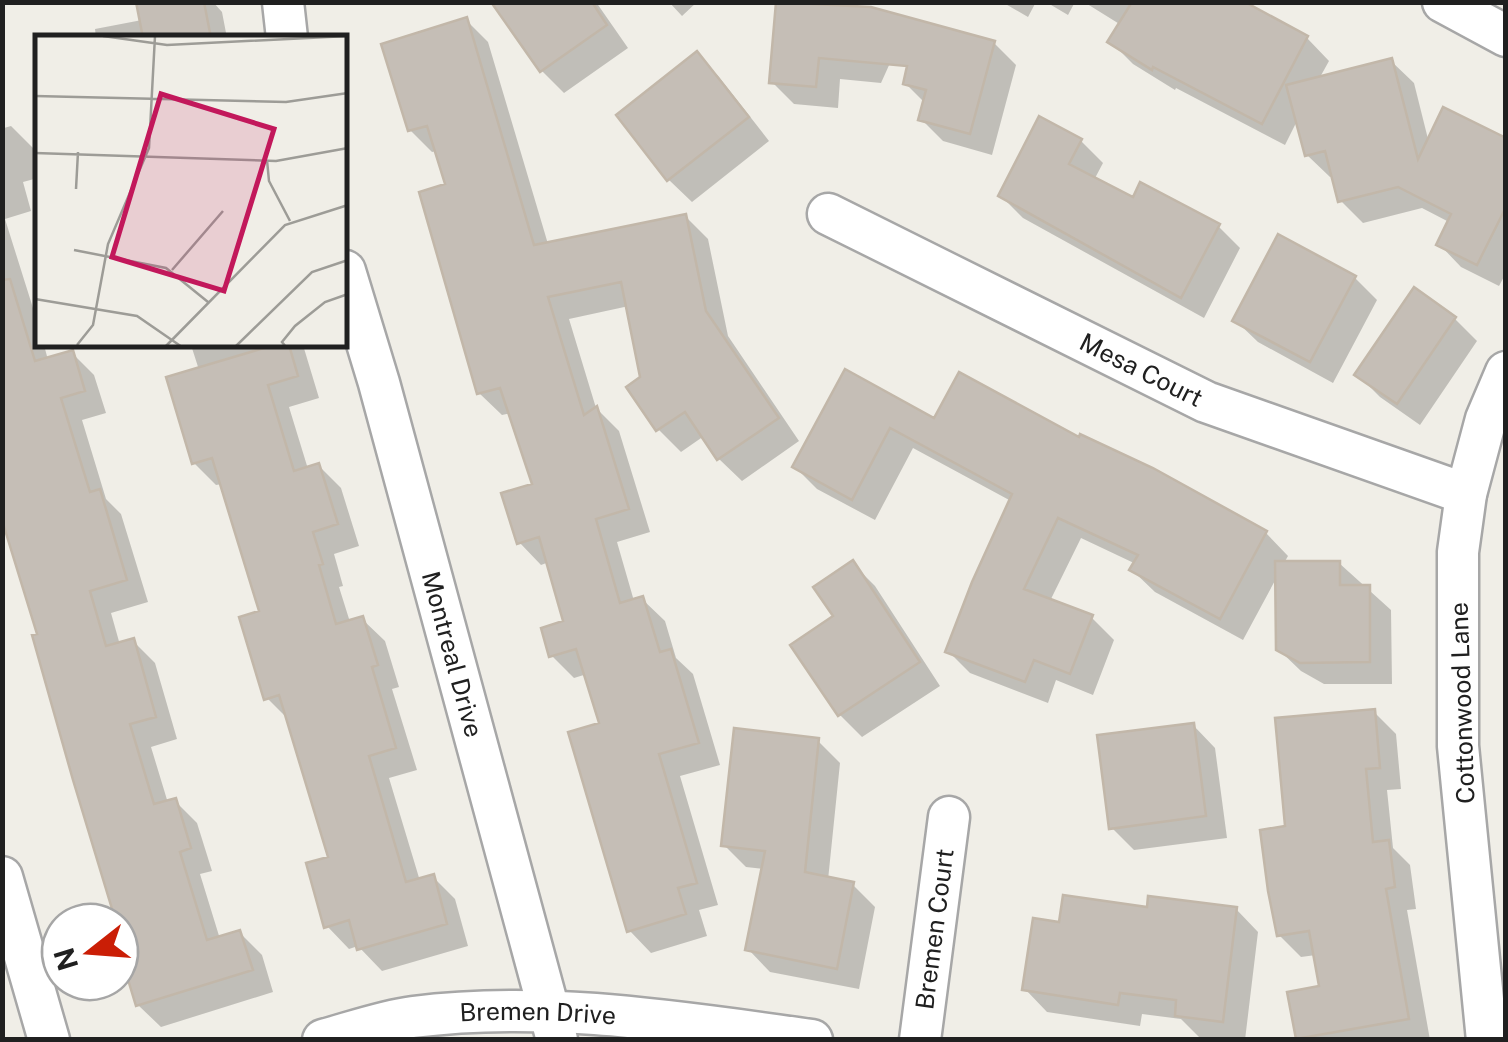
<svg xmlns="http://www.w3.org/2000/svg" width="1508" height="1042" font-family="'Public Sans',sans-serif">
<rect width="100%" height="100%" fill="#f0eee7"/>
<path fill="#0003" d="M138 2H213L222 12 227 38H96L95 29 142 20Z
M495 2H596L628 48 564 93 542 71Z
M669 2H697L682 16Z
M779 2 882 10 904 32 881 83 840 79 838 108 794 104 772 82Z
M1002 2H1036L1028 17Z
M1046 2H1075L1068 15Z
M1084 2H1201L1307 38 1329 61 1319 79 1391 61 1414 83 1429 143 1506 141V273L1499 286 1461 267 1439 244 1449 222 1422 208 1363 223 1341 201 1334 176 1330 177 1307 155 1298 119 1285 145 1176 88 1175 90 1133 64 1111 42 1121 25Z
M466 20 488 42 548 244 686 217 708 239 728 336 799 441 742 481 719 459 704 436 681 452 658 429 643 378 629 306 569 319 596 408 619 431 650 532 617 542 634 601 642 599 665 621 676 658 693 674 720 765 680 776 718 905 699 910 707 936 651 953 629 930 602 724 587 674 574 678 551 655 566 623 549 562 541 565 519 542 535 485 511 413 502 415 479 393 448 186 437 151 432 152 410 130Z
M994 43 1016 65 992 155 943 141 921 119 925 103 905 83Z
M697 54 719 77 769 141 692 202 669 180 619 115Z
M2 123 4 128 11 126 33 148 38 163V178L23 182 31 211 5 219 38 324V345H44L48 360 72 353 94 375 106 413 82 420 106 499 121 514 148 602 111 613 120 645 133 641 155 663 177 739 151 747 168 803 175 801 197 823 212 871 200 874 220 939 240 933 262 955 273 992 161 1027 138 1005 120 944V922H113L111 915 116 914 2 497Z
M1081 141 1103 163 1094 180 1134 200 1218 226 1240 248 1204 318 1023 218 1001 196Z
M1355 278 1377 300 1333 383 1258 342 1235 320Z
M1455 319 1477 341 1420 425 1380 397 1358 375Z
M191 345H303L319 398 289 407 308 469 319 466 341 488 359 546 334 554 343 586 339 587 350 622 362 619 385 641 399 687 392 689 417 770 389 778 420 881 433 877 455 899 468 946 382 971 358 946 349 949 327 926 331 859 289 720 267 698 262 613 222 484 216 485 194 463 199 370Z
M846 373 935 422 1080 440 1152 470 1266 533 1288 556 1284 563H1339L1391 610 1392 684H1324L1301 671 1278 649V575L1243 640 1155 592 1132 570 1136 564 1081 538 1050 601 1091 617 1114 640 1093 695 1056 680 1048 703 970 673 948 651 1011 501 913 448 875 520 817 489 795 467Z
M853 564 875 586 940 686 862 737 840 715 836 617Z
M1374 712 1396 734 1401 789 1387 790 1393 848 1410 865 1416 909 1407 910 1430 1040H1300L1322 988 1316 955 1301 957 1279 935 1287 829Z
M1193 725 1215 748 1227 838 1134 850 1112 828Z
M818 741 840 763 828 880 853 885 875 907 859 989 770 972 748 949 764 869 746 867 724 845Z
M1236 909 1258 932 1245 1040 1200 1038 1181 1019 1142 1014 1140 1026 1047 1012 1025 989 1149 910Z"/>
<path fill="#c5beb6" stroke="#c2b7a9" stroke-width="2.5" d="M136 2H204L211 38H143Z
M491 2H592L607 25 540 72Z
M776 2 871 7 995 41 970 134 918 120 926 90 903 84 907 66 819 58 816 87 769 83Z
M1132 2H1245L1308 36 1262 124 1153 67 1152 70 1107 42Z
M467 17 534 245 686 214 706 311 779 418 717 460 685 412 656 431 626 387 640 377 621 282 548 297 584 415 597 406 629 509 596 519 620 603 643 596 660 652 671 649 699 743 659 754 697 883 678 888 686 914 627 932 568 732 599 723 576 649 549 657 541 628 563 621 539 537 517 544 501 493 532 484 500 388 477 394 419 192 445 184 427 126 408 131 381 44Z
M697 51 749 117 667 181 616 115Z
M1392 58 1418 159 1443 107 1506 138V207L1477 265 1436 245 1451 214 1398 187 1338 202 1325 151 1305 156 1286 85Z
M1039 116 1082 139 1069 164 1133 197 1140 182 1220 224 1181 298 998 196Z
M1278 234 1356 276 1310 362 1232 321Z
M10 279 35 361 73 350 85 391 61 398 90 492 100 489 127 580 90 591 106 646 134 638 156 717 130 724 154 804 176 798 191 848 180 852 207 940 240 930 253 970 136 1006 120 953V922H116L73 780 32 635 37 634 2 520V280Z
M1414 287 1456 317 1397 404 1354 375Z
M274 345H289L298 376 268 385 294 471 319 463 338 524 313 532 323 564 319 565 336 624 363 616 378 665 372 667 396 748 369 756 406 882 434 874 447 924 357 950 349 920 324 928 306 863 328 857 279 695 264 700 239 617 259 611 212 458 192 464 166 377Z
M845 369 934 418 959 372 1079 437 1080 434 1153 468 1267 531 1220 619 1129 570 1138 555 1058 518 1024 589 1093 615 1070 674 1034 660 1025 682 945 652 972 582 1012 494 890 428 852 500 792 467Z
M853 560 920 662 838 716 790 645 833 616 813 587Z
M1275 561H1340V585H1370V662L1300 663 1276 650Z
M1375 709 1380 768 1366 769 1373 842 1389 840 1395 887 1386 889 1409 1019 1296 1039 1287 992 1319 986 1309 931 1277 936 1268 891 1260 830 1285 826 1275 718Z
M1194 723 1206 816 1109 829 1097 735Z
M734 728 819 738 805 872 854 882 837 969 745 950 765 851 721 846Z
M1063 895 1147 907 1148 896 1237 907 1223 1022 1175 1016 1176 1000 1120 993 1118 1005 1022 990 1033 918 1059 922Z"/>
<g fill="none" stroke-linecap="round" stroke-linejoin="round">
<defs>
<g id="street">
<path d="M283 2 287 38"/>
<path d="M1443 2 1506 36"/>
<path id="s1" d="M828 214 1206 402 1466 494"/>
<path id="s2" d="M345 271 379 383 557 1040"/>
<path d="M2 877 49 1040"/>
<path id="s3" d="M323 1040C352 1032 383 1021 413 1017 546 1000 680 1022 812 1040"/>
<path id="s4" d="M920 1040 949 817"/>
<path d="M1487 1040 1458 746V552L1466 494 1486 419 1506 372"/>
</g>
</defs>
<use href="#street" stroke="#a7a7a7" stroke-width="45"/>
<use href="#street" stroke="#fff" stroke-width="40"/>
</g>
<g text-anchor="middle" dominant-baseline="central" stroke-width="9" stroke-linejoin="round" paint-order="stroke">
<g font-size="25" fill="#202020" stroke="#fff">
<text stroke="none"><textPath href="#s1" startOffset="350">Mesa Court</textPath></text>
<text stroke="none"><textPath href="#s2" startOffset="398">Montreal Drive</textPath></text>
<text transform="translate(1462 703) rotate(-92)">Cottonwood Lane</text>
<text stroke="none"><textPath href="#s4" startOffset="112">Bremen Court</textPath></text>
<text stroke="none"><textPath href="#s3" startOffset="218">Bremen Drive</textPath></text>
</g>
</g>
<g transform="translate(35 35)">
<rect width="312" height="312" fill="#f0eee7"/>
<path fill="none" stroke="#9d9c97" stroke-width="2.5" d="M68 1 132 10 313 1M0 61 251 67 313 58M0 118 241 126 313 113M232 125 234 146 255 186M41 154 43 117M39 215 131 233 173 267M137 235 188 176M0 264 102 281 147 312M42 310 58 290 73 209 114 113 120 1M130 312 250 190 313 170M200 312 277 237 313 225M251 312 247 307 260 291 290 267 313 259"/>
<path fill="#c2185b" fill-opacity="0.15" stroke="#c2185b" stroke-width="5" d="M126 59 239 94 189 256 77 222Z"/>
<rect width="312" height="312" fill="none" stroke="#202020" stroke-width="5"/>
</g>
<rect width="1508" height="1042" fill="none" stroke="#202020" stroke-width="10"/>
<g transform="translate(90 952) rotate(253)"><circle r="48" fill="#ffffff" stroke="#a6a6a6" stroke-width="2.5"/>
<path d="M0-8L18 38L0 25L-18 38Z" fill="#ca1e06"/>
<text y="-15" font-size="28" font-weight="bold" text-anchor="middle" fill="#202020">N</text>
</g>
</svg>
